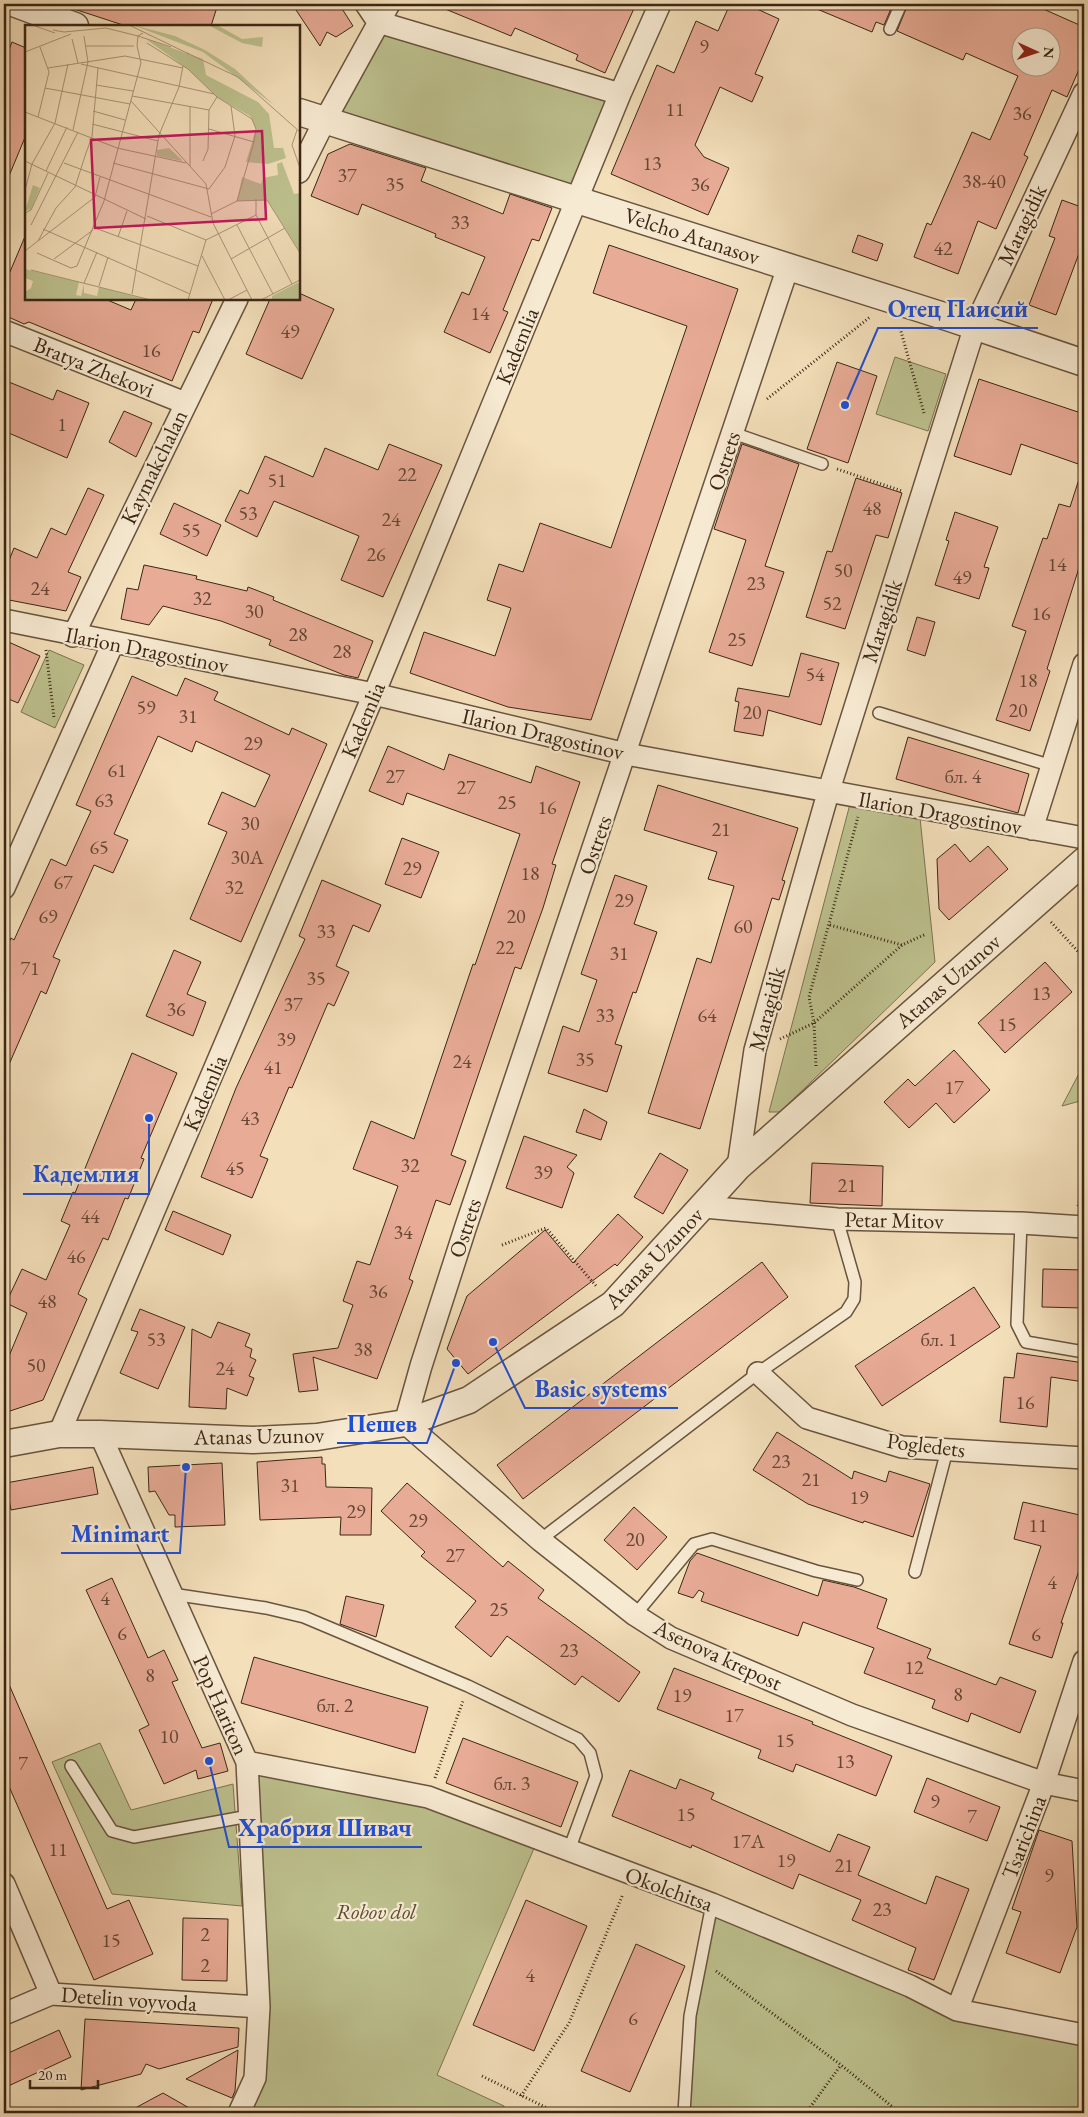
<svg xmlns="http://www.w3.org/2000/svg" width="1088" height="2117" font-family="'EB Garamond',serif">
<rect width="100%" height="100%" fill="#f3dfba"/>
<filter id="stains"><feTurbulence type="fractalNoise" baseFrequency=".004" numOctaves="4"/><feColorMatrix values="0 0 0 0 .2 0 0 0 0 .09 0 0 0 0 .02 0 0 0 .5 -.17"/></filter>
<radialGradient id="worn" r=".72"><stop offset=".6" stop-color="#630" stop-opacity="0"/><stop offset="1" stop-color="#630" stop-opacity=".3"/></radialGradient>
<path fill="#bdc18e" stroke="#7c7452" d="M378 22 620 94 577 200 324 122Z
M895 357 946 374 928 431 876 414Z
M49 650 84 665 55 728 21 712Z
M850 804 920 818 935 962 780 1112H769Z
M1084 1064V1100L1062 1106Z
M100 1743 131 1810 233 1784 242 1906 112 1894 52 1762Z
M247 1762 428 1797 538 1839 437 2075 504 2106 505 2113H239L255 2078Z
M712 1904 910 1986 1084 2035V2113H684L690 2016Z"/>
<path fill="#e8ab96" stroke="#3b2615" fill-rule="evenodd" d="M68 4H218L211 26H126L68 7Z
M292 4H339L353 26 336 37 327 32 320 46Z
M433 4H636L605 73 576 60 578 55 515 28 511 36Z
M730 4H746L779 19 755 74 763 77 752 102 720 87 695 145 704 157 729 168 708 215 611 174 657 65 674 73 696 21 718 31Z
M805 4H893L884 25 876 22 872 32Z
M908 4H1032L1084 27V58L1067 97 1052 90 1024 155 1028 157 996 229 978 221 958 274 914 257 927 223 931 225 972 132 990 140 1018 76 966 53 963 60 897 31ZM1020 38H1050V68H1020Z
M12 42 26 48V135L4 188V62Z
M350 144 426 168 421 181 503 214 510 194 552 208 539 241 532 239 503 310 508 312 490 353 444 332 462 292 469 295 485 257 435 237 436 234 362 204 358 215 311 196 328 154Z
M1062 200 1084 208V240L1056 315 1029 305 1055 238 1049 236Z
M26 234V299H105L131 310 136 299H213L199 333 193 331 172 381 29 322 24 324 4 315V286Z
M858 235 883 244 877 261 852 252Z
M609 245 738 289 591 720 508 707 410 673 424 632 495 656 511 608 487 600 499 564 523 572 540 523 611 548 687 326 593 293Z
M299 293 334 309 302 379 246 354 270 299H299Z
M837 362 877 376 848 463 807 449Z
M979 379 1084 414V466L1021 444 1011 475 954 456Z
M4 380 53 400 57 390 89 403 67 458 4 431Z
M124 411 152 423 136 457 109 442Z
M389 444 442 465 383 597 341 580 359 536 274 501 257 537 225 521 240 490 248 494 265 456 313 477 325 448 378 470Z
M742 444 799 464 765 566 784 572 752 666 709 652 746 540 714 529Z
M1081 473 1084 474V552L1047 669 1050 671 1030 731 996 720 1026 631 1012 626 1043 538 1047 539 1059 504 1070 507Z
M856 478 902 493 888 538 876 535 845 629 806 617 827 551 832 552Z
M88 488 104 495 68 572 81 577 66 611 4 599V573L14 548 37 558 51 528 66 535Z
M174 503 221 525 207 556 160 534Z
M955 512 998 527 984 567 989 568 979 599 935 585 949 541 946 540Z
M144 565 197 576 196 579 247 591 248 587 274 597 273 600 373 641 358 678 344 675 269 645 271 640 221 621 163 606 149 625 121 619 127 588 138 590Z
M917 617 935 622 925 656 907 650Z
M4 640 40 656 18 703 4 697Z
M801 653 839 663 821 725 768 710 763 736 734 731 739 702 735 701 738 688 789 697Z
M132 676 177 696 185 678 218 692 214 700 289 735 292 728 327 744 241 942 190 919 227 832 208 824 222 792 255 807 270 775 196 741 192 752 158 736 114 834 128 840 113 873 94 865 53 957 60 960 46 994 41 991 4 1076V954L11 938 14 940 51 859 66 866 91 811 76 805Z
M908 737 1029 774 1018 813 896 779Z
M388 746 444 770 449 754 531 783 536 766 580 782 552 864 556 865 543 908 521 969 515 967 451 1155 466 1161 450 1205 436 1200 409 1279 413 1281 377 1379 313 1357 318 1390 299 1392 293 1354 338 1348 353 1305 343 1301 357 1261 370 1265 398 1186 353 1169 371 1121 414 1139 473 964 475 965 520 834 407 793 403 805 369 791Z
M658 785 798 828 782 880 785 881 779 900 772 898 700 1129 648 1113 697 958 711 963 734 886 708 879 717 852 644 830Z
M402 838 439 852 421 898 385 884Z
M955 844 970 862 988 846 1008 869 949 920 939 909 937 859Z
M615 875 647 886 634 924 657 932 636 993 633 992 615 1044 622 1046 607 1092 548 1073 563 1026 579 1032 597 980 581 974Z
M322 880 381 905 369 932 353 925 336 966 349 972 334 1006 328 1003 292 1088 289 1087 260 1156 268 1159 252 1198 201 1177 236 1088 305 939 299 936Z
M174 950 201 962 187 994 206 1002 193 1036 146 1016Z
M1045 962 1072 992 1005 1053 978 1023Z
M954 1050 990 1090 954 1123 936 1103 909 1128 884 1102 908 1079 915 1086Z
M132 1053 177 1073 141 1158 144 1159 128 1199 125 1198 108 1240 103 1238 78 1294 87 1299 43 1400 4 1413V1368L27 1313 6 1303 22 1269 46 1280 70 1225 61 1221 73 1192 75 1193Z
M584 1109 607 1122 601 1140 576 1132Z
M524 1136 577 1155 567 1167 574 1173 562 1208 506 1188Z
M660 1153 688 1170 663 1214 634 1197Z
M812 1163 883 1166 882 1206 810 1203Z
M173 1211 231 1235 223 1255 165 1230Z
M618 1214 643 1237 617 1266 615 1264 468 1374 447 1349 467 1296 545 1230 573 1263Z
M762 1262 788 1297 523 1499 497 1465Z
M1043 1269 1084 1270V1308L1042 1307Z
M974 1287 1000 1327 882 1406 855 1366Z
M140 1309 185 1327 158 1389 120 1373 138 1332 131 1330Z
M218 1322 250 1334 245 1346 252 1349 250 1357 256 1360 249 1376 254 1378 247 1396 227 1388 226 1409 189 1407 192 1329 211 1338Z
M1017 1353 1084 1363V1382L1051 1377 1047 1427 1000 1422 1004 1377 1014 1378Z
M777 1432 852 1479 854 1471 886 1482 889 1471 930 1484 913 1537 864 1521 863 1523 808 1504 753 1470Z
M322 1457V1464H325L326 1487 372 1488 371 1535H340L341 1517 260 1520 257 1462Z
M222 1463 225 1525 175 1527V1515H169L155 1491 149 1492 148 1467Z
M93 1467 98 1494 11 1510 6 1483Z
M407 1483 503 1567 508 1561 544 1590 538 1598 640 1672 619 1702 582 1676 575 1685 507 1636 491 1657 455 1627 476 1601 421 1556 425 1552 381 1511Z
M1023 1502 1084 1516V1556L1061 1623H1063L1052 1658 1009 1644 1041 1546 1014 1539Z
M634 1507 667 1537 637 1570 604 1540Z
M697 1553 818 1596 823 1580 854 1587 887 1599 877 1628 931 1649 927 1658 996 1685 1000 1677 1036 1691 1020 1733 971 1713 968 1722 932 1708 935 1700 864 1673 874 1648 803 1622 798 1636 701 1601 704 1593 699 1590 693 1598 678 1593 690 1561Z
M112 1578 148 1658 164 1650 178 1680 172 1682 202 1748 220 1743 228 1771 198 1779 196 1770 164 1784 139 1730 149 1725 86 1590Z
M346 1596 384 1605 376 1637 340 1624Z
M254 1657 428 1707 415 1753 241 1703Z
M674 1668 813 1722 812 1724 892 1756 876 1796 796 1764 793 1772 758 1758 761 1750 657 1709Z
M4 1673 107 1909 129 1900 153 1954 94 1980 4 1775Z
M463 1738 578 1782 561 1827 446 1783Z
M630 1770 676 1789 680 1779 714 1793 711 1799 830 1852 838 1834 870 1847 858 1875 926 1904 936 1876 969 1889 934 1980 908 1970 916 1948 852 1920 861 1900 799 1874 793 1889 692 1845 691 1848 612 1816Z
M927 1778 1000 1807 987 1841 914 1812Z
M1039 1830 1072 1841 1077 1927 1060 1973 1006 1953 1021 1912 1012 1909Z
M526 1900 587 1926 534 2051 473 2025Z
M183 1918 228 1919 227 1981 182 1980Z
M636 1944 685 1966 630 2092 581 2071Z
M85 2019 239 2028 238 2047 159 2069 146 2064 141 2074 81 2090Z
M59 2030 71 2057 4 2088V2055Z
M238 2050 235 2091 232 2098 186 2079Z
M163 2093 198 2113H126Z"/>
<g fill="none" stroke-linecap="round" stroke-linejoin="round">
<defs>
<path id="service" d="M890 29 901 4
M733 433 822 464
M879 713 1052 766
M1021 1223 1017 1324 1026 1342 1084 1352
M540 1540 758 1373 846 1312 854 1299 855 1282 837 1219
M915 1572 947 1450
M172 1594 266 1608 304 1617 468 1686 578 1739 590 1753 596 1776 569 1850
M635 1615 694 1544 712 1539 816 1571 857 1580
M71 1766 112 1831 134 1837 249 1816
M684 2113 690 2016 712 1904"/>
<path id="minor" d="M366 4 378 22
M378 22 620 94
M299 172 324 122 389 4
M788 267 465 1229 421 1366 405 1423 540 1540 635 1615 671 1638 852 1715 1044 1783 1084 1791
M4 331 185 403
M4 620 374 694 626 754 1084 838
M73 636 237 299
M1032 829 1084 664
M4 888 113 643
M738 1167 755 1050 828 793 975 326 1084 93
M704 1207 837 1219 1021 1223 1084 1227
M758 1373 807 1418 902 1447 1084 1458
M59 1434 374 694 620 94 660 4
M100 1434 247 1762 259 2007 255 2078 239 2113
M247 1762 428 1797 712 1904 910 1986 957 2010 1084 2035
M4 1884 51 1994
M957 2010 1044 1783 1084 1661
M4 2014 51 1994 259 2007"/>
<path id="tertiary" d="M16 4 75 26
M299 112 950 318 1084 363
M4 1444 59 1434H100L253 1440 317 1437 405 1423 469 1400 613 1304 738 1167 1084 861"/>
</defs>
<use href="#service" stroke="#69543e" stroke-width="14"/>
<use href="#minor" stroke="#69543e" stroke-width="24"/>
<use href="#tertiary" stroke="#69543e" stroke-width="29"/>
<path stroke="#3b2615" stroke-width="3" stroke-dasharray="1 2.5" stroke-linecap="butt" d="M900 328 924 413
M767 399 870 317
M837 469 902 491
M46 650 54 718
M1051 922 1084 958
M830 925 902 945
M780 1039 814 1023 902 945 926 934
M816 1066 814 1023 809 997 858 817
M1078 1206 1084 1185
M502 1245 546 1228 597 1287
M435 1778 463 1701
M716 1971 841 2065 900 2113
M482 2076 557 2113
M521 2096 569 2023 623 1894
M806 2113 841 2065"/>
<use href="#service" stroke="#f7ead2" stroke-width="11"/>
<use href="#minor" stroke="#f7ead2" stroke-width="21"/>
<use href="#tertiary" stroke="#f7ead2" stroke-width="26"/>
</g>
<g text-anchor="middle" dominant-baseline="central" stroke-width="4.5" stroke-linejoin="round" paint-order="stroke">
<g font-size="20" fill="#664735">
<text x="704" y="46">9</text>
<text x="675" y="109">11</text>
<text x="1022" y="113">36</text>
<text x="652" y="163">13</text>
<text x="347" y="175">37</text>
<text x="984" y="181">38-40</text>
<text x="395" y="184">35</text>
<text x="700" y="184">36</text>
<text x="460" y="222">33</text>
<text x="943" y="248">42</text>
<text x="480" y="313">14</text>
<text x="290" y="331">49</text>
<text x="151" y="350">16</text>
<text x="62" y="424">1</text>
<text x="407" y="474">22</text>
<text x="277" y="480">51</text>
<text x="872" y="508">48</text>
<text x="248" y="513">53</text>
<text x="391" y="519">24</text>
<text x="191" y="530">55</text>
<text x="376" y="554">26</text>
<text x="1057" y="564">14</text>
<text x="843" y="570">50</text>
<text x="962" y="577">49</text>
<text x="756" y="583">23</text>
<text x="40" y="588">24</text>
<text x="202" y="598">32</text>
<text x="832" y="603">52</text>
<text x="254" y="611">30</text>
<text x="1041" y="613">16</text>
<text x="298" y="634">28</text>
<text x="737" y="639">25</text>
<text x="342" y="651">28</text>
<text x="815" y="674">54</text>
<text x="1028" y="680">18</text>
<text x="146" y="707">59</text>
<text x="1018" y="710">20</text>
<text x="752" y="712">20</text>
<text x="188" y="716">31</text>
<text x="253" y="743">29</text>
<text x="117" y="770">61</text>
<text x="395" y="776">27</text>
<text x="963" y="776">бл. 4</text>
<text x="466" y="787">27</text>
<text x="104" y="800">63</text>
<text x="507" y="802">25</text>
<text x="547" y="807">16</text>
<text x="250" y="823">30</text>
<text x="721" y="829">21</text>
<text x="99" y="847">65</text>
<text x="247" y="857">30А</text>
<text x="412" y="868">29</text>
<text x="530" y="873">18</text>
<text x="63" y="882">67</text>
<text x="234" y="887">32</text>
<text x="624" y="900">29</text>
<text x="48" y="916">69</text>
<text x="516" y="916">20</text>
<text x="743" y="926">60</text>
<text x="326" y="931">33</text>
<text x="505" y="947">22</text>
<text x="619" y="953">31</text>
<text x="30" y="968">71</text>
<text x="316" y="978">35</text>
<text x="1041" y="993">13</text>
<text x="293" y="1004">37</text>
<text x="176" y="1009">36</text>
<text x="605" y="1015">33</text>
<text x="707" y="1015">64</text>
<text x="1007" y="1024">15</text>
<text x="286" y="1039">39</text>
<text x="585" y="1059">35</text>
<text x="462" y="1061">24</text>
<text x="273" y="1067">41</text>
<text x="954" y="1087">17</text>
<text x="250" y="1118">43</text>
<text x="410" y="1165">32</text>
<text x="235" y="1168">45</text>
<text x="543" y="1172">39</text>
<text x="847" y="1185">21</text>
<text x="90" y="1216">44</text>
<text x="403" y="1232">34</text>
<text x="76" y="1256">46</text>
<text x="378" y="1291">36</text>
<text x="47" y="1301">48</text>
<text x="156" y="1339">53</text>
<text x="939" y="1339">бл. 1</text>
<text x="363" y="1349">38</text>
<text x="36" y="1365">50</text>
<text x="225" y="1368">24</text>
<text x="1025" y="1402">16</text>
<text x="781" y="1461">23</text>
<text x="811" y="1479">21</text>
<text x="290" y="1485">31</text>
<text x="859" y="1497">19</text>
<text x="356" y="1511">29</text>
<text x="418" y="1520">29</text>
<text x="1038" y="1525">11</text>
<text x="635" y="1539">20</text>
<text x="455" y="1555">27</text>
<text x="1052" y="1582">4</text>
<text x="105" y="1598">4</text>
<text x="499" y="1609">25</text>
<text x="122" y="1633">6</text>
<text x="1036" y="1634">6</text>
<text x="569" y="1650">23</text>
<text x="914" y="1667">12</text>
<text x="150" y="1675">8</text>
<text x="958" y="1694">8</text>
<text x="682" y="1695">19</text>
<text x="335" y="1705">бл. 2</text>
<text x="734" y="1715">17</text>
<text x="169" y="1736">10</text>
<text x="785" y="1740">15</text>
<text x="845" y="1761">13</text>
<text x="23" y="1763">7</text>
<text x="512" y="1783">бл. 3</text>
<text x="935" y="1801">9</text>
<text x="686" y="1814">15</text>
<text x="972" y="1816">7</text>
<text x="748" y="1841">17А</text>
<text x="58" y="1849">11</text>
<text x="786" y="1860">19</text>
<text x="844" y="1865">21</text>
<text x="1049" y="1875">9</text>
<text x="882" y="1909">23</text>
<text x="205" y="1934">2</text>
<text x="111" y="1940">15</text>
<text x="205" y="1965">2</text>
<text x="530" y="1975">4</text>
<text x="633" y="2018">6</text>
</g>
<g font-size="22" fill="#3b2615" stroke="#f7ead2">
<text transform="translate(1022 225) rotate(-65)">Maragidik</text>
<text transform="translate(692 236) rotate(18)">Velcho Atanasov</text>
<text transform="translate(517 346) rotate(-68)">Kademlia</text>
<text transform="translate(94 367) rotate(22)">Bratya Zhekovi</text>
<text transform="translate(724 461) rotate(-72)">Ostrets</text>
<text transform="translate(154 467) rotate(-64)">Kaymakchalan</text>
<text transform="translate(882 621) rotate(-72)">Maragidik</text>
<text transform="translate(147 650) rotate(11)">Ilarion Dragostinov</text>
<text transform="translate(363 720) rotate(-67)">Kademlia</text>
<text transform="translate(543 734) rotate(13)">Ilarion Dragostinov</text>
<text transform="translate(940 813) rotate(10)">Ilarion Dragostinov</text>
<text transform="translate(595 845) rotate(-71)">Ostrets</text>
<text transform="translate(948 981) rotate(-41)">Atanas Uzunov</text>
<text transform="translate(767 1009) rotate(-75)">Maragidik</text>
<text transform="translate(205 1093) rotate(-67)">Kademlia</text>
<text transform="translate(894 1220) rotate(1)">Petar Mitov</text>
<text transform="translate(465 1228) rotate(-72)">Ostrets</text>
<text transform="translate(654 1258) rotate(-46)">Atanas Uzunov</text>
<text transform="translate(259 1436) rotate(-1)">Atanas Uzunov</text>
<text transform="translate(926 1445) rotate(7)">Pogledets</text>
<text transform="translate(718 1655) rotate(25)">Asenova krepost</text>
<text transform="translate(221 1705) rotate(66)">Pop Hariton</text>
<text transform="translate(1024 1837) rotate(-69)">Tsarichina</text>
<text transform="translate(669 1889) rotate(20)">Okolchitsa</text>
<text transform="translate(129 1999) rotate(4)">Detelin voyvoda</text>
</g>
<g font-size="22" font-style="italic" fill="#5c4d33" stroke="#f7ead2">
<text x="376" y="1911">Robov dol</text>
</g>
</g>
<g transform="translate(25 25)">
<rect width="275" height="275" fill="#f3dfba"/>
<path d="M108 0 150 11 180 25 210 44 249 80 178 27ZM183 0H192L217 14 238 12 237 22 217 18ZM121 14 178 34 181 50 233 77 244 89 249 123H258L261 133 243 139 221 137 231 104 225 91 192 72 163 44ZM144 123 157 135V136L132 131V125ZM257 137 269 169 275 168V227L242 175 212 176 217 152 236 159 238 153 253 150 252 139ZM8 160 15 163 6 184 0 186ZM0 244 54 257 51 270 56 271 59 259V268L72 271 74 262 123 275H0V267L6 263 8 256 0 253ZM272 258 275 259V275H247V271Z" fill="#bdc18e"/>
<path fill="none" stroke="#a99578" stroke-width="1" d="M0 0H63M104 0 164 29M10 1 30 8M28 5 39 7 81 3 113 11M113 11 146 22M47 14 53 38M122 18 163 44 192 72 227 94 231 104 229 117 212 176M61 21H109M0 27 46 9M162 28 213 52 275 107M56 39 189 69M23 43 100 31 158 43M71 60 108 66M20 63 105 79M107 71 184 85M106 76 181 159 188 198 227 275M68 86 100 95M0 87 92 123 161 138M13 92 24 47 15 22M67 99 133 116M184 104 229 117M48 105 63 37 59 11M272 105 267 120 275 143M0 136 121 194M178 136 183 124 184 85 192 72M39 138 186 192M88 138 184 164M165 141V82M21 146 42 102M184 164 200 142 210 111 206 81M0 165 7 139 30 98 43 39M70 172 75 152M231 174V190L267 259M0 188 6 185 23 148M186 189 212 176 242 175 275 228M122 191 181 215M6 200 53 107M212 200 248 269M70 203 173 241M18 204 165 269M93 212 102 186M181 215 231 190M13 216 31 183 50 162 61 128 67 112 73 43M0 226 70 172M12 228 46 243 52 241 79 176 116 38 112 21 113 11 118 8M177 231 200 275M29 234 68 205M206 234 260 203M6 245 126 275M59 258 72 227M74 261 83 232M107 269 134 110 154 62 158 41M163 275 181 215M203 275 222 265M236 275 275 255"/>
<path fill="#c2185b" fill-opacity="0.15" stroke="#c2185b" stroke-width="2.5" d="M237 106 241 194 70 203 66 115Z"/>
<rect width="275" height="275" fill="none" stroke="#3b2615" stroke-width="2.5"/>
</g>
<path fill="none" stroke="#1d4ed8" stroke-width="2" d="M845 405L878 328H1038M149 1118L149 1194H23M493 1342L525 1408H678M456 1363L427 1443H337M186 1467L180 1553H61M209 1761L229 1847H422"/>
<g fill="#1d4ed8" stroke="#f7ead2" stroke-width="2">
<circle cx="845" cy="405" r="5"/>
<circle cx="149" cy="1118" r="5"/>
<circle cx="493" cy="1342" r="5"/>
<circle cx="456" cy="1363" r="5"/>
<circle cx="186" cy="1467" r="5"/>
<circle cx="209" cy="1761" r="5"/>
</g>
<g font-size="24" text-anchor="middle" font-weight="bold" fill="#1d4ed8" stroke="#f7ead2" stroke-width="4.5" stroke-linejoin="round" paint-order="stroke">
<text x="958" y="317">Отец Паисий</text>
<text x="86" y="1182">Кадемлия</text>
<text x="601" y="1397">Basic systems</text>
<text x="382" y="1432">Пешев</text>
<text x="120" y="1542">Minimart</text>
<text x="325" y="1836">Храбрия Шивач</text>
</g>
<rect width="1088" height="2117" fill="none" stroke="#f3dfba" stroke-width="20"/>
<rect x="5" y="5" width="1078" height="2107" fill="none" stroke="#3b2615" stroke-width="2.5"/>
<rect x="10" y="10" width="1068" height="2097" fill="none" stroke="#3b2615"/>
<g transform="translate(1036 52) rotate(93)"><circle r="24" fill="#f7ead2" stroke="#ac9c86"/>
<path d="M0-4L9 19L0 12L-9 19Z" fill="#8f2418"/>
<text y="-8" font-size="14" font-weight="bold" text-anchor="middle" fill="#3b2615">N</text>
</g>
<path d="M30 2080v8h68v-8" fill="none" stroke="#3b2615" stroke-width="2.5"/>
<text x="38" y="2080" font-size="15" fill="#3b2615" stroke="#f7ead2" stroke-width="4" paint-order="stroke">20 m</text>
<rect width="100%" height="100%" filter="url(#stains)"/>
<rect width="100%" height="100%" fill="url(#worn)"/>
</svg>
